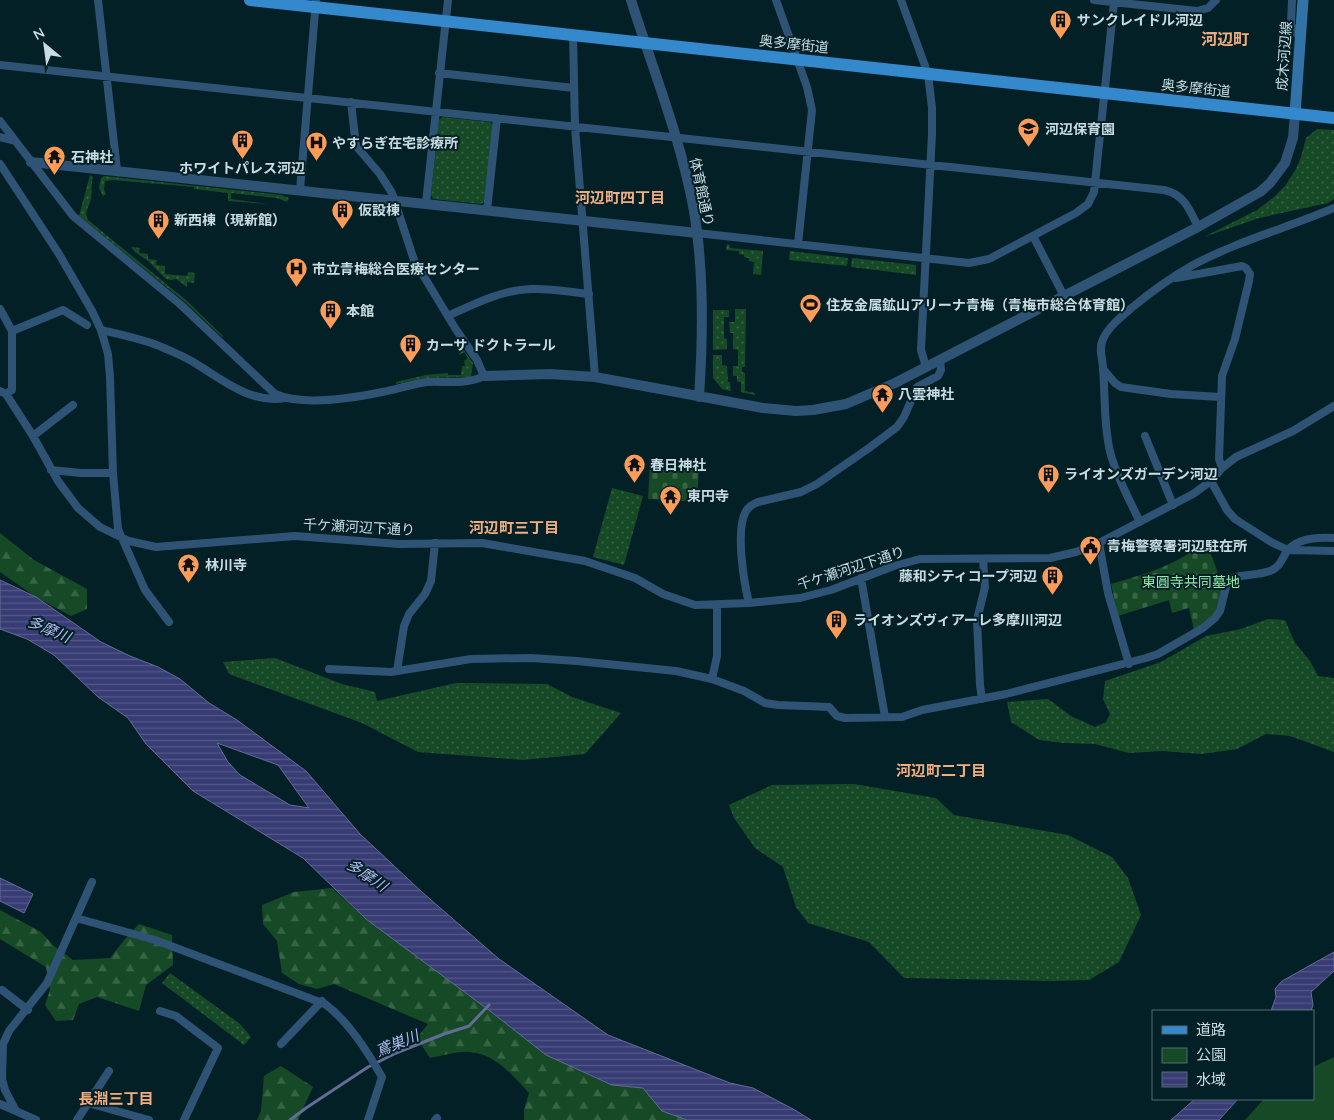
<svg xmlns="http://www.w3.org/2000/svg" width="1334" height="1120" font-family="Quicksand,'Noto Sans JP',sans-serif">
<defs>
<pattern id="green-dots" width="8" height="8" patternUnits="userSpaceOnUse" patternTransform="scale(1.25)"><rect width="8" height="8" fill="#164a26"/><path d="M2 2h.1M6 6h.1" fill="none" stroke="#366445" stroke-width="1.8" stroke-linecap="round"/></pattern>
<pattern id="forest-firs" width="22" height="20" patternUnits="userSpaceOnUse" patternTransform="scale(1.25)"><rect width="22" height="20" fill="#164a26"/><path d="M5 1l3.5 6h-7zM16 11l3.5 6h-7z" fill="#366445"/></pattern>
<pattern id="cemetery-stones" width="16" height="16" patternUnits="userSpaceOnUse" patternTransform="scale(1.25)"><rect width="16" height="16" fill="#164a26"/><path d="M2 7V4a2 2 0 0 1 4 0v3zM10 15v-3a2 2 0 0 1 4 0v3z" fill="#366445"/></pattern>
<pattern id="water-rules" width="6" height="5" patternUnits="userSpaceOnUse" patternTransform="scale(1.25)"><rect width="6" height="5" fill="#383c74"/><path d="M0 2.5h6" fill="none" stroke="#535888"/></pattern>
</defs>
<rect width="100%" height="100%" fill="#042027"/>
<path fill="url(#green-dots)" d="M442 117 490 122 493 125 485 201 481 204 433 199 431 195 439 120Z
M1317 129 1334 130V199L1328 203 1259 218 1204 237 1257 210 1274 197 1285 186 1296 169 1301 157 1306 138Z
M90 175 93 177C91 185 92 192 91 199 89 207 84 211 88 220L186 300 223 336 222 337 185 302 79 216Z
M104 176 282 195 289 198 287 202 277 198 231 193V199L268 204 228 201V193L194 189V187L113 180 105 181 104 190 106 194 103 196 99 188 101 178Z
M727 244 730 245V248L763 251 761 275 753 274 754 262 749 261V258L744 257V255L739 254V251L726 250Z
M131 247 140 248 139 253 148 254V259L157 260 156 265 165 266V274L187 276 188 272 195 273 194 283 187 282V287L176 279 171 280 166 279 148 261 135 252Z
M790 251 848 258 847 266 789 260Z
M852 258 916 265V275L851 267Z
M735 309H746L745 367H742V372L745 373V391L755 393V395L741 392V382H737V376H733V366H738V350L733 349V333H730L729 322H735Z
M713 310H729V317H724V338L727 339V349L713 350Z
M461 346 473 363 471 377 424 378 396 384V382L426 375 448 373V375H461L462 366H465L464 361 468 358 464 352 460 355 458 348Z
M713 355H722V365L727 366 728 382H730L731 391 722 389 713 378Z
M612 488 643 496 624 565 593 557Z
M1268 619 1285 620 1295 643 1310 661 1318 676 1334 678V752L1290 736 1266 734 1237 749 1202 754 1162 751 1129 753 1095 744 1064 743 1039 740 1011 722 1007 702 1048 699 1071 716 1095 727 1106 722 1110 714 1103 699 1105 681 1161 662 1206 636 1241 629Z
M275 658 342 684 375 692 377 701 456 683 547 684 572 697 621 713 585 754 523 760 418 752 362 723 229 674 223 662Z
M854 784 936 798 954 815 1068 835 1112 857 1128 878 1141 915 1119 962 1089 980 1053 981 904 978 869 942 808 923 796 907 783 867 755 848 734 818 729 805 772 785Z
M170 973 240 1024 251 1037 244 1045 162 983Z"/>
<path fill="url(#forest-firs)" d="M0 533 34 560 87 589V609L71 616 36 597 0 572Z
M332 888 366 919 490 1011 546 1055 612 1085 643 1088 662 1111 687 1120H524V1110L529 1093C513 1076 495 1053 469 1052 456 1051 442 1056 430 1058L417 1038 428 1024 334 984 317 989 299 984 282 973 277 941 263 924 262 905 294 892Z
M0 910 41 932 54 946 73 960 110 958 125 939 139 924 172 935 173 965 146 985 139 1011 97 997 79 1004 73 1020 56 1021 45 1005 50 990 46 967 0 939Z
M281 1066 313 1087 298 1120H257L261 1111 264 1076Z"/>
<path fill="url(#cemetery-stones)" d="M650 463 699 466 697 502 648 499Z
M1206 542C1214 564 1232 595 1213 616 1208 622 1200 626 1194 630L1189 608 1172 613 1169 600 1118 616 1111 584C1138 576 1164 569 1188 554L1190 549Z"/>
<path fill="#164a26" d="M1334 1057V1120H1245L1264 1099H1313V1067Z"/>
<path fill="url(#water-rules)" stroke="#636c95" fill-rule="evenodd" d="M0 580 36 597 101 642 130 656 158 667 180 679 209 703 237 720 306 771 360 834 423 893 499 959 608 1035 730 1083 753 1088 793 1109 811 1120H687L662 1111 643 1088 612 1085 546 1055 490 1011 366 919 303 858 193 791 146 744 128 718 98 697 54 655 27 639 0 629ZM217 743 278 765 309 808 290 805 240 775 228 762Z
M0 878 33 894 24 913 0 901Z
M1334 952V971L1311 992 1313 1005 1311 1011H1271L1276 997 1275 989 1282 981Z
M1195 1099H1238L1219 1120H1171Z"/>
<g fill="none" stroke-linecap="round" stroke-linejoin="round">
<path stroke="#636c95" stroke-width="3" d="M290 1120 306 1108 368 1067 396 1053 444 1034 469 1026 489 1005"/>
<path stroke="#2e5374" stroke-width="8" d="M98 0 117 170
M776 0 807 87 812 110 798 244
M901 0 928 74 932 108V134L921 350 926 367
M1094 0 1197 11 1208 8 1216 0
M1292 0 1291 25 1300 38
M573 35 575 127 595 377
M0 65 1164 190C1184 194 1190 210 1198 227
M439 73 574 88
M0 121 73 216 181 305 275 394C302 406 353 398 382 392 397 389 412 384 427 382 446 381 467 385 484 376L477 360 455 328 414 260 392 193 380 174 356 146 351 102
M0 137 15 141
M0 164 59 254 92 311 101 330 108 354 110 377 113 473 118 529 145 590 169 622
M300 190 316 0
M426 203 448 0
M487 210 497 118
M697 233 969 263 989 259 1076 213 1088 204 1094 192 1114 2
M1033 236 1064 296
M1176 278 1242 266 1246 268 1250 274 1249 281 1235 339 1222 376 1219 459 1222 468
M0 309 12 331V390L6 394
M448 316C474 304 501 290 531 289 550 288 570 292 589 294
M101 330C122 335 144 339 164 348 175 353 188 358 198 365 224 381 252 404 285 398
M12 331 63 310 87 325
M1103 369 1115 383 1121 387 1171 394 1220 397
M0 391 6 394 33 436 58 481 78 508 100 527 129 541 156 547 295 536 399 544 482 543 585 561 635 578 663 594 695 605 749 603 800 598 831 590 894 566 920 559 1050 558 1076 552 1099 543 1193 494 1211 481 1222 468 1236 457 1293 431 1334 406
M33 436 73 405
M1145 436 1173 505
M51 470 81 473H113
M1211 481 1227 510 1235 519 1271 542 1288 550 1334 551
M1140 522C1129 499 1111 466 1108 441 1104 417 1105 393 1103 369 1103 359 1098 349 1103 339 1109 326 1122 316 1134 306 1152 291 1172 277 1193 265 1238 241 1287 228 1334 208
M1099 543 1108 593 1129 664
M861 578 885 717
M749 603C744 583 735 530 746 511 749 506 753 504 758 502L801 492 817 484 869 448 897 427 904 417 917 387 938 376 941 370 940 360
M329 669 391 672 471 659 531 658 577 661 676 671 712 679 744 691 765 703 778 705 829 707 837 716 845 718 902 717 922 710 1006 694 1146 658 1158 654 1203 628 1215 618 1220 611 1228 579C1242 574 1256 576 1270 571 1280 567 1282 559 1287 551 1297 538 1319 537 1334 538
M397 671 404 626 409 614 425 594 431 581 435 543
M712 679 717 656V605
M982 699 980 685 977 620 985 587 983 559
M76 918 155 940 325 1004C349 1022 367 1051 382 1077L368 1120
M2 990 28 1010
M160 1011 176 1016 218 1048 184 1120
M281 1044 322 1001
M88 1103 149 1120
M0 1104 36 1120
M16 1111 5 1090 2 1079 3 1044 9 1031 47 983 92 882
M77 1120 109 1071
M435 1120 437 1118"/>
<path stroke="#2e5374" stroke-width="10" d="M631 0C653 70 681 139 694 211 704 270 703 338 699 397
M31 162 697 233
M484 376 550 374 595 377 763 408 796 411 813 410 846 404 895 383 1198 227 1260 192 1270 183 1285 163 1293 138 1295 114"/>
<path stroke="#3272a6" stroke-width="11" d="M1295 114 1303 0"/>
<path stroke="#3489cd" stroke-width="12" d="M250 0 1334 118"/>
</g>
<defs>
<symbol id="building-pin" viewBox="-11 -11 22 30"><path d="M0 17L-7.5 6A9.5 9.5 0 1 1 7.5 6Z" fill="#fd9c57" stroke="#042027"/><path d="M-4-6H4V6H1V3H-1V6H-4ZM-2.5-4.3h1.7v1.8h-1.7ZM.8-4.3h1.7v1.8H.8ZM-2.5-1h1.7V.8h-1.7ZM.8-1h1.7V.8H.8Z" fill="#111"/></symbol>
<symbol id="school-pin" viewBox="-11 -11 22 30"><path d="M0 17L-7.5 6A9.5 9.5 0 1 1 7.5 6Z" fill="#fd9c57" stroke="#042027"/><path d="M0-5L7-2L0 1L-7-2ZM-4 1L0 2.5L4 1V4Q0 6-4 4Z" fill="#111"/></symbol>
<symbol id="hospital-pin" viewBox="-11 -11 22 30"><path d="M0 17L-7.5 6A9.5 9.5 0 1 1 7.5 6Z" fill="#fd9c57" stroke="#042027"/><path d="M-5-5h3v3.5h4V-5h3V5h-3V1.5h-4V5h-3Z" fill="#111"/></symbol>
<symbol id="temple-pin" viewBox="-11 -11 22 30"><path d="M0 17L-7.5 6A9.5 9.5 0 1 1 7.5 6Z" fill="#fd9c57" stroke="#042027"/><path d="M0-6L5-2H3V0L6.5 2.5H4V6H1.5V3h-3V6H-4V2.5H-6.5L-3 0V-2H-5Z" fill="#111"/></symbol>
<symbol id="stadium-pin" viewBox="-11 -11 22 30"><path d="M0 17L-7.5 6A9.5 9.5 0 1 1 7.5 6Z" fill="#fd9c57" stroke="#042027"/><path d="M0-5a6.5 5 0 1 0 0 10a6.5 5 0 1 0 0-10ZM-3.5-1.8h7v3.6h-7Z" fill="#111"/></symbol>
<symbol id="civic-pin" viewBox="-11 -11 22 30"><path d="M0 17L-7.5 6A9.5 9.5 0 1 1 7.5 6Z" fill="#fd9c57" stroke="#042027"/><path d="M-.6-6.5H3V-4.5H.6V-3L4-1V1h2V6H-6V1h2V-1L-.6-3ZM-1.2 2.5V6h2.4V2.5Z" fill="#111"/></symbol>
</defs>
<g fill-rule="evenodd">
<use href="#building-pin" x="1048" y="8" width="25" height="34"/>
<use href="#school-pin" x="1016" y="116" width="25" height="34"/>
<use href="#building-pin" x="230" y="128" width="25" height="34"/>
<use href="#hospital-pin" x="304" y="130" width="25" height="34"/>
<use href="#temple-pin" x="42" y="144" width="25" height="34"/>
<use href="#building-pin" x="330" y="198" width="25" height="34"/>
<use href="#building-pin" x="146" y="208" width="25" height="34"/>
<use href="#hospital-pin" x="284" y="256" width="25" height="34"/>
<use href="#stadium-pin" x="798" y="292" width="25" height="34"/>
<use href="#building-pin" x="318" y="298" width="25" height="34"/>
<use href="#building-pin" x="398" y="332" width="25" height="34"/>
<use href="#temple-pin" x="870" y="382" width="25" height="34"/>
<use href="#temple-pin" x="622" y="452" width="25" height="34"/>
<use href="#building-pin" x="1036" y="462" width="25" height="34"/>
<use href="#temple-pin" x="658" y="484" width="25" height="34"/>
<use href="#civic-pin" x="1078" y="534" width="25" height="34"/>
<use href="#temple-pin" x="176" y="552" width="25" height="34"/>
<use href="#building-pin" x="1040" y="564" width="25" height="34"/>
<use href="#building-pin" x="824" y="608" width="25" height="34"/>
</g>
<g text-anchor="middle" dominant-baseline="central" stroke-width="4" stroke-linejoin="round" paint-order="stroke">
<g font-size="14" font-weight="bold" fill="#c8dce1" stroke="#042027" text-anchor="start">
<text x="1077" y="20">サンクレイドル河辺</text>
<text x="1045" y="129">河辺保育園</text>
<text x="332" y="143">やすらぎ在宅診療所</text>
<text x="71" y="157">石神社</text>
<text x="242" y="168" text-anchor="middle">ホワイトパレス河辺</text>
<text x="358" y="210">仮設棟</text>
<text x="174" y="220">新西棟（現新館）</text>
<text x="312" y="269">市立青梅総合医療センター</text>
<text x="826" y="305">住友金属鉱山アリーナ青梅（青梅市総合体育館）</text>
<text x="346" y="311">本館</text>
<text x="426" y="345">カーサ ドクトラール</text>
<text x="898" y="394">八雲神社</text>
<text x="650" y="465">春日神社</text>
<text x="1064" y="474">ライオンズガーデン河辺</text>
<text x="687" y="496">東円寺</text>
<text x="1107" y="546">青梅警察署河辺駐在所</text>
<text x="205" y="565">林川寺</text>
<text x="1037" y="576" text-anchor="end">藤和シティコープ河辺</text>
<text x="853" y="620">ライオンズヴィアーレ多摩川河辺</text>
</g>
<g font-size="14" fill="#c8dce1" stroke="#042027">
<text transform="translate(794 44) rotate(6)">奥多摩街道</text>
<text transform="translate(1284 56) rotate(-86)">成木河辺線</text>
<text transform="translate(1196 88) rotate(6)">奥多摩街道</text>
<text transform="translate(702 192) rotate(78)">体育館通り</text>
<text transform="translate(359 527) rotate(3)">千ケ瀬河辺下通り</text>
<text transform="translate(851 568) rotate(-18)">千ケ瀬河辺下通り</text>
</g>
<g font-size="14" fill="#92e8a6" stroke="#042027">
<text x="1191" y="582">東圓寺共同墓地</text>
</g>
<g font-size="15" font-weight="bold" fill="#f1ad80" stroke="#042027">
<text x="620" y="197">河辺町四丁目</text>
<text x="514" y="527">河辺町三丁目</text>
<text x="941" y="770">河辺町二丁目</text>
<text x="116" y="1098">長淵三丁目</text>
</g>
<g font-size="15" font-style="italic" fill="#b5bcf1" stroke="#042027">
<text transform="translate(49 629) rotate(23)">多摩川</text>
<text transform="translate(367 875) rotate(34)">多摩川</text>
<text transform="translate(397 1043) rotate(-22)">鳶巣川</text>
</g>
<g font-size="16" font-weight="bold" fill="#f1ad80" stroke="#042027">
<text x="1225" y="39">河辺町</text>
</g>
</g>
<rect x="1152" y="1010" width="162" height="90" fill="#042027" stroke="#526b71"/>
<rect x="1162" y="1026" width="25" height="8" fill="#3489cd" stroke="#526b71"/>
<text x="1196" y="1035" font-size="15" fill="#c8dce1">道路</text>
<rect x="1162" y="1048" width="25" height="15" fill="#164a26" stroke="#526b71"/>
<text x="1196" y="1060" font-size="15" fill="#c8dce1">公園</text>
<rect x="1162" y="1072" width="25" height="15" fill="url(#water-rules)" stroke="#526b71"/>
<text x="1196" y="1085" font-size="15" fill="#c8dce1">水域</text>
<g transform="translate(45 45) rotate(331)" stroke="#042027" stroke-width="4" paint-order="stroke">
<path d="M0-4L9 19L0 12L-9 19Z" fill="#c8dce1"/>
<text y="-8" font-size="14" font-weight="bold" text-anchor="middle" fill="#c8dce1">N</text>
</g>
</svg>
